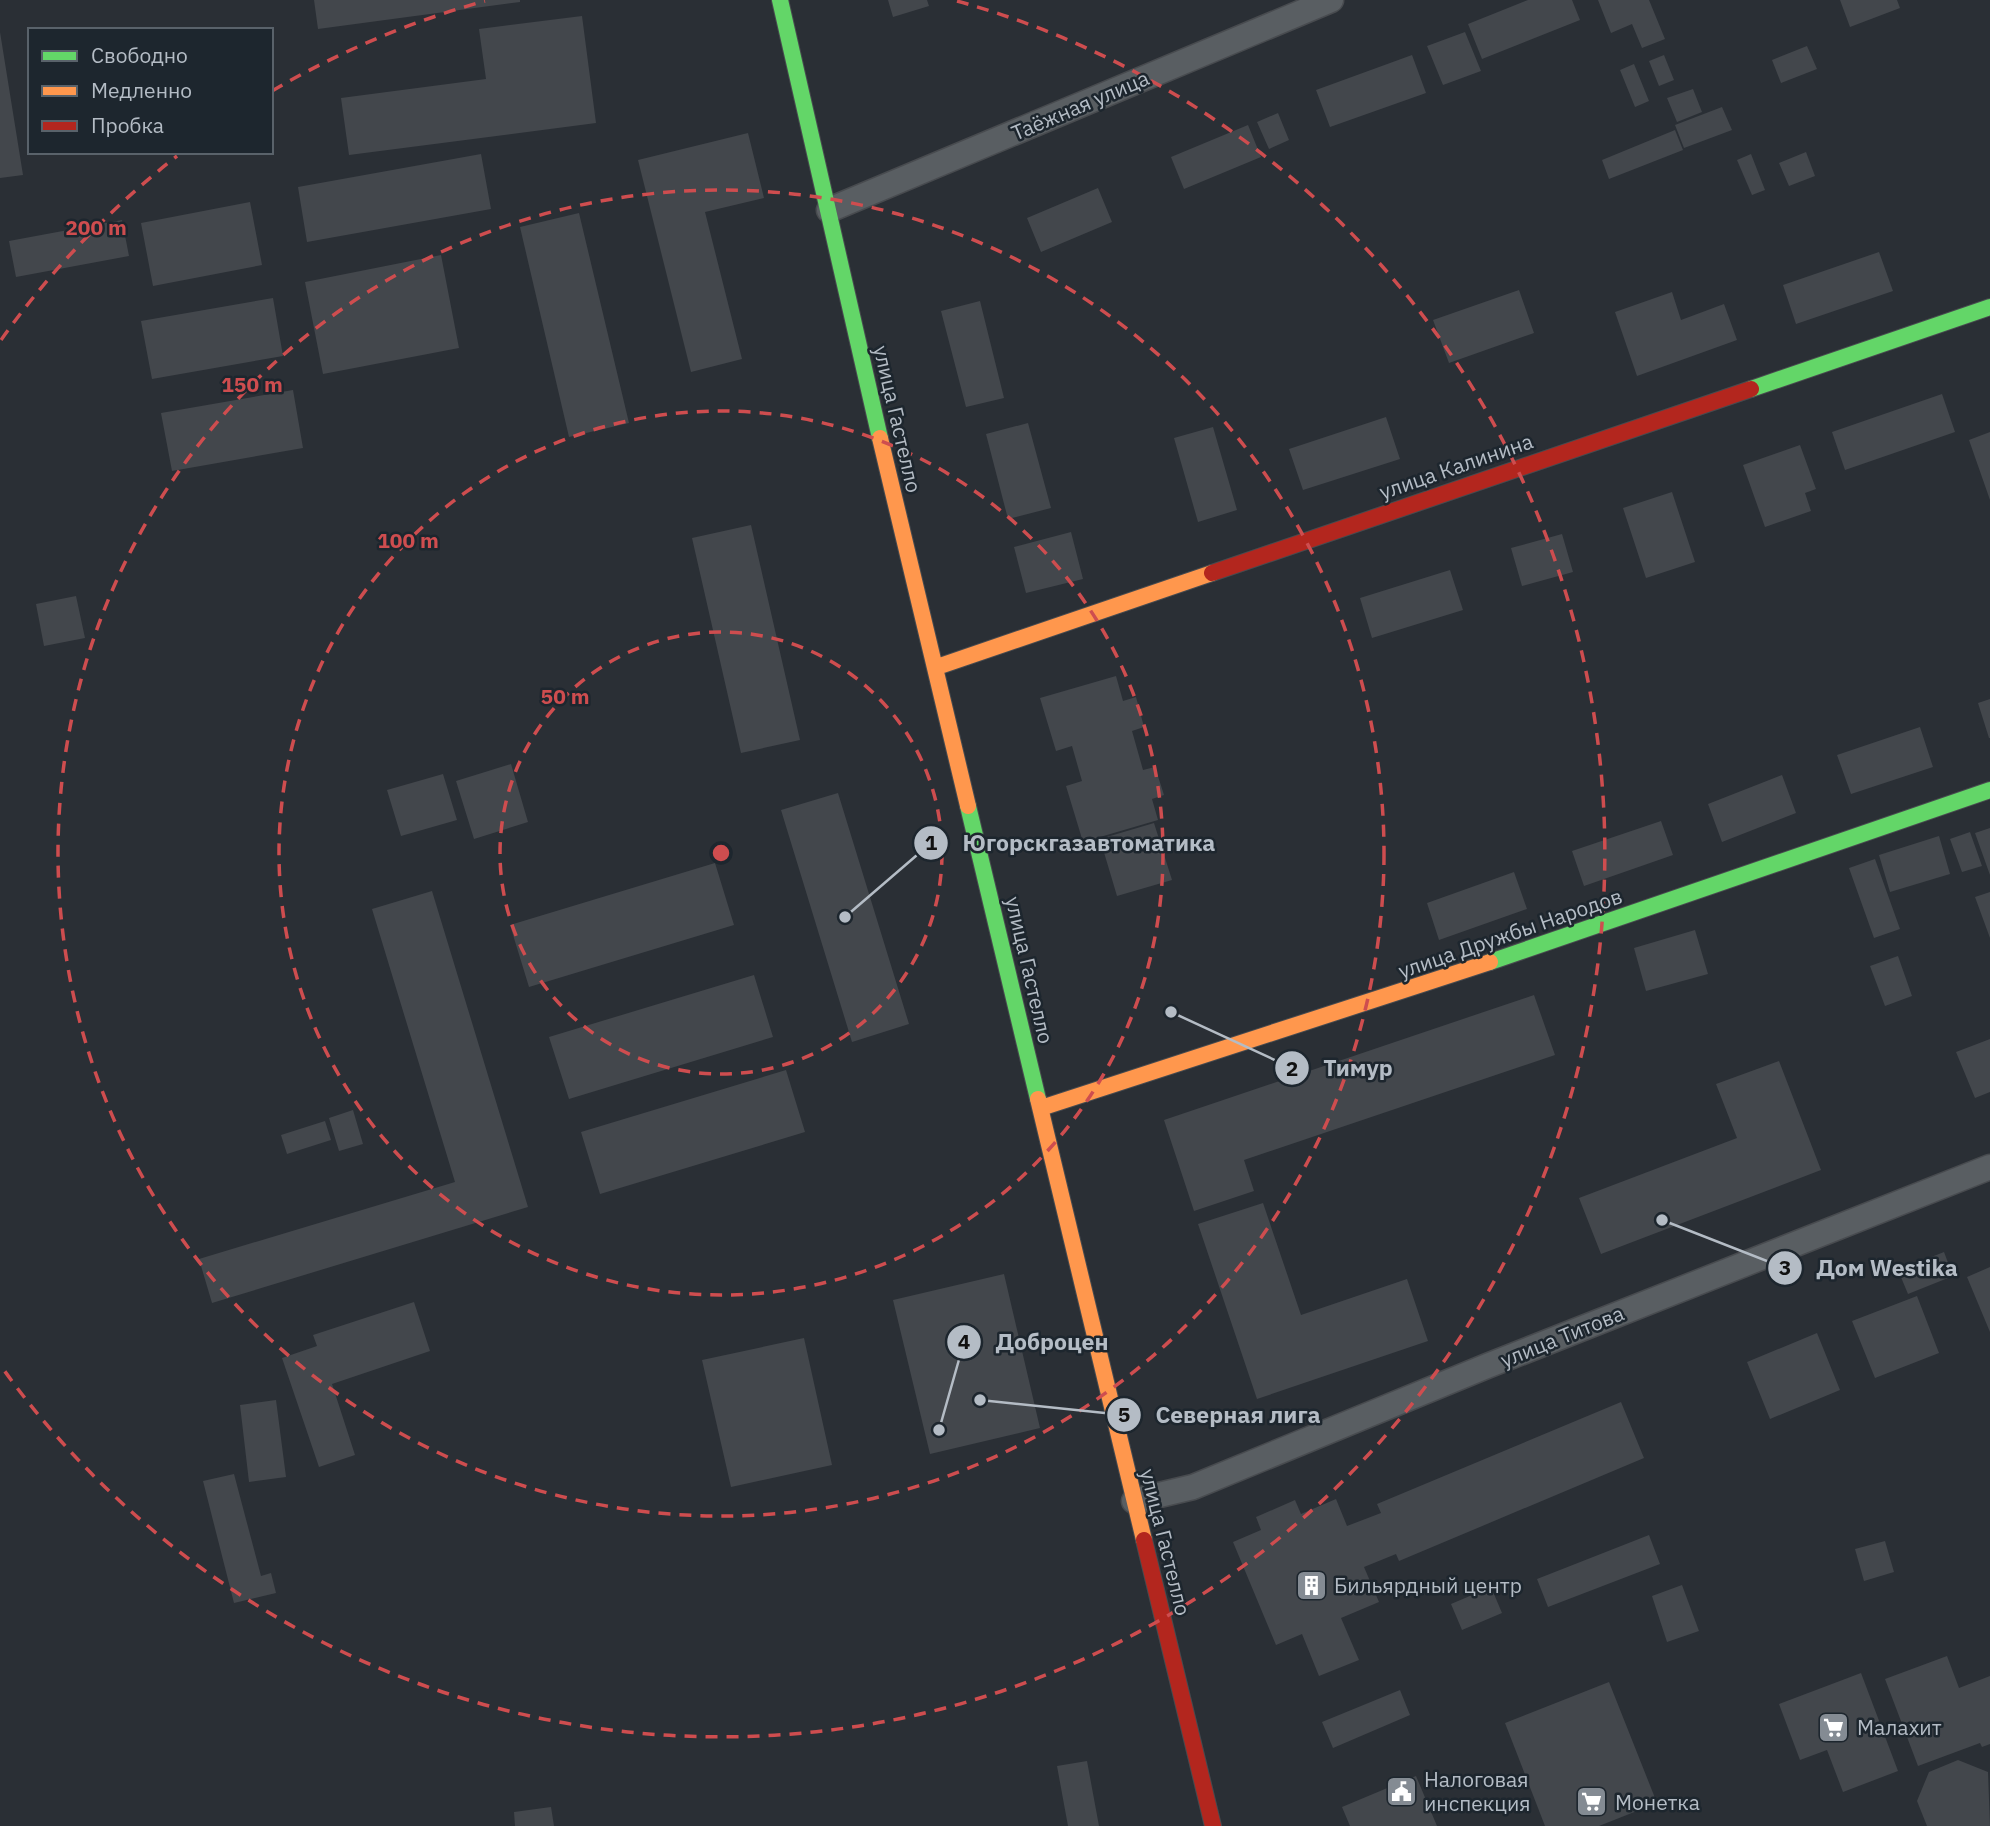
<svg xmlns="http://www.w3.org/2000/svg" width="1990" height="1826" font-family="'IBM Plex Sans',sans-serif">
<rect width="100%" height="100%" fill="#2a2f35"/>
<path fill="#43474c" d="M314 0H520V2L318 29Z
M888 0H927L929 6 893 17Z
M1528 0H1572L1580 20 1482 59 1468 24Z
M1598 0H1649L1665 39 1642 48 1632 24 1611 33Z
M1840 0H1897L1900 8 1850 27Z
M582 16 596 123 349 155 341 98 486 79 479 29Z
M0 32 23 175 0 178Z
M1465 32 1481 71 1443 85 1427 46Z
M1807 46 1817 69 1781 83 1772 60Z
M1412 55 1426 93 1330 127 1316 90Z
M1664 55 1674 80 1659 86 1649 61Z
M1634 64 1649 101 1635 107 1620 70Z
M1693 89 1702 112 1677 122 1667 98Z
M1722 107 1732 130 1684 148 1675 125Z
M1278 113 1289 140 1269 149 1257 122Z
M1248 125 1261 157 1184 189 1171 157Z
M1675 130 1683 150 1609 179 1602 160Z
M748 133 764 198 705 212 742 359 691 372 638 160Z
M1806 152 1815 176 1789 186 1779 163Z
M481 154 491 209 307 242 298 187Z
M1751 154 1765 190 1752 195 1737 160Z
M1098 188 1112 222 1041 252 1027 218Z
M250 202 262 265 153 286 141 223Z
M579 213 629 423 569 437 520 227Z
M122 220 129 256 16 277 9 241Z
M1879 252 1893 291 1796 324 1783 285Z
M441 255 459 348 323 374 305 282Z
M1519 290 1534 333 1449 363 1433 320Z
M1672 292 1681 320 1724 304 1737 340 1637 376 1615 312Z
M273 298 283 356 152 379 141 321Z
M980 301 1004 398 966 407 941 311Z
M293 390 303 448 172 471 161 413Z
M1942 394 1955 432 1845 470 1832 432Z
M1386 417 1400 459 1303 490 1289 449Z
M1028 423 1051 508 1008 519 986 434Z
M1213 427 1237 510 1198 522 1174 438Z
M1990 432V500L1969 440Z
M1800 445 1816 489 1805 493 1811 511 1765 527 1743 465Z
M1672 492 1695 562 1646 578 1623 508Z
M751 525 800 740 741 753 692 538Z
M1071 532 1083 579 1026 593 1014 547Z
M1562 534 1573 572 1522 586 1511 548Z
M1450 570 1463 610 1372 638 1360 598Z
M76 596 85 638 44 646 36 604Z
M1116 676 1123 701 1136 697 1144 727 1132 731 1143 770 1155 767 1164 795 1152 799 1158 820 1083 842 1066 786 1082 781 1072 746 1056 751 1040 698Z
M1990 699V738H1989L1978 703Z
M1920 727 1933 767 1851 794 1837 755Z
M511 764 528 822 474 839 456 781Z
M443 774 457 820 401 836 387 790Z
M1782 775 1796 813 1722 842 1708 804Z
M838 793 909 1024 852 1042 781 810Z
M1661 821 1673 855 1584 886 1572 851Z
M1154 823 1172 880 1117 896 1100 839Z
M1990 828V875L1975 833Z
M1970 832 1982 866 1962 872 1950 839Z
M1939 836 1950 874 1890 892 1879 855Z
M1875 859 1900 929 1874 938 1849 868Z
M715 863 734 925 529 987 510 925Z
M1514 872 1527 909 1439 940 1427 903Z
M432 891 528 1207 212 1303 199 1259 455 1182 372 909Z
M1990 892V938L1975 897Z
M1695 930 1708 974 1646 991 1634 948Z
M1898 956 1912 996 1885 1006 1870 966Z
M754 975 773 1037 569 1099 549 1037Z
M1534 995 1555 1055 1244 1160 1254 1191 1194 1211 1164 1120Z
M1990 1039V1092L1975 1098 1956 1052Z
M1779 1061 1821 1170 1601 1254 1579 1198 1737 1138 1716 1084Z
M786 1070 805 1132 600 1194 581 1132Z
M353 1110 363 1144 339 1151 329 1118Z
M325 1121 331 1140 287 1154 281 1135Z
M1263 1203 1301 1315 1407 1279 1428 1341 1257 1399 1198 1224Z
M1944 1252 1953 1276 1908 1294 1898 1270Z
M1990 1267V1332L1967 1277Z
M1004 1274 1040 1428 930 1454 893 1300Z
M1917 1296 1939 1353 1875 1378 1852 1321Z
M414 1302 430 1351 332 1384 355 1455 319 1467 282 1358 317 1346 313 1335Z
M1817 1333 1840 1390 1770 1419 1747 1362Z
M804 1338 832 1465 731 1487 702 1360Z
M276 1400 286 1477 249 1482 240 1405Z
M1621 1402 1644 1458 1399 1561 1396 1554 1364 1567 1379 1602 1341 1618 1359 1660 1319 1676 1302 1634 1276 1645 1233 1542 1261 1530 1256 1517 1295 1500 1301 1514 1336 1499 1347 1526 1381 1513 1377 1504Z
M234 1474 261 1576 271 1573 276 1593 234 1603 203 1481Z
M1649 1535 1660 1564 1548 1607 1537 1579Z
M1885 1541 1894 1572 1864 1581 1855 1549Z
M1682 1585 1699 1631 1667 1642 1652 1596Z
M1491 1587 1502 1613 1462 1630 1451 1604Z
M1947 1656 1959 1688 1990 1676V1744L1982 1747 1980 1743 1918 1766 1885 1679Z
M1861 1673 1898 1771 1843 1792 1827 1750 1800 1760 1779 1704Z
M1609 1682 1657 1803 1599 1826H1545L1505 1723Z
M1400 1690 1410 1715 1333 1748 1322 1722Z
M1958 1760 1988 1772 1990 1826H1927L1917 1801 1929 1772Z
M1087 1761 1099 1826H1068L1057 1766Z
M1416 1776 1437 1826H1350L1342 1807Z
M551 1807 554 1826H515L514 1812Z"/>
<g fill="none" stroke-linecap="round" stroke-linejoin="round">
<defs>
<path id="street" d="M829 210 1331 0
M1134 1501 1193 1487 1487 1366 1990 1167"/>
<path id="fast" d="M780 0 880 438
M1751 389 1990 307
M968 806 1038 1099
M1490 962 1990 790"/>
<path id="slow" d="M880 438 968 806
M937 667 1212 573
M1038 1099 1144 1540
M1041 1108 1490 962"/>
<path id="jam" d="M1212 573 1751 389
M1144 1540 1213 1826"/>
</defs>
<use href="#street" stroke="#484b4f" stroke-width="27"/>
<use href="#fast" stroke="#484b4f" stroke-width="18"/>
<use href="#slow" stroke="#484b4f" stroke-width="18"/>
<use href="#jam" stroke="#484b4f" stroke-width="18"/>
<use href="#street" stroke="#595e62" stroke-width="24"/>
<use href="#fast" stroke="#63d668" stroke-width="16"/>
<use href="#slow" stroke="#ff974d" stroke-width="16"/>
<use href="#jam" stroke="#b3261e" stroke-width="16"/>
</g>
<g fill="none" stroke="#ce4d4f" stroke-width="3.5" stroke-dasharray="12 9">
<circle cx="721" cy="853" r="221"/>
<circle cx="721" cy="853" r="442"/>
<circle cx="721" cy="853" r="663"/>
<path d="M1 340A884 884 0 0 1 177 156M272 91A884 884 0 0 1 485 1M957 1A884 884 0 1 1 1 1366"/>
</g>
<defs>
<symbol id="building-square" viewBox="-11 -11 22 22"><rect x="-9" y="-9" width="18" height="18" rx="4" fill="#848b93" stroke="#1d262e"/><path d="M-4-6H4V6H1V3H-1V6H-4ZM-2.5-4.3h1.7v1.8h-1.7ZM.8-4.3h1.7v1.8H.8ZM-2.5-1h1.7V.8h-1.7ZM.8-1h1.7V.8H.8Z" fill="#fff"/></symbol>
<symbol id="supermarket-square" viewBox="-11 -11 22 22"><rect x="-9" y="-9" width="18" height="18" rx="4" fill="#848b93" stroke="#1d262e"/><path d="M-6-5.5h2.5l.6 2H6L4.5 2H-2.5L-4.4-4H-6ZM-1.5 3.2a1.3 1.3 0 1 0 .1 0ZM3 3.2a1.3 1.3 0 1 0 .1 0Z" fill="#fff"/></symbol>
<symbol id="civic-square" viewBox="-11 -11 22 22"><rect x="-9" y="-9" width="18" height="18" rx="4" fill="#848b93" stroke="#1d262e"/><path d="M-.6-6.5H3V-4.5H.6V-3L4-1V1h2V6H-6V1h2V-1L-.6-3ZM-1.2 2.5V6h2.4V2.5Z" fill="#fff"/></symbol>
</defs>
<g fill-rule="evenodd">
<use href="#building-square" x="1294" y="1568" width="35" height="35"/>
<use href="#supermarket-square" x="1816" y="1710" width="35" height="35"/>
<use href="#civic-square" x="1384" y="1774" width="35" height="35"/>
<use href="#supermarket-square" x="1574" y="1784" width="35" height="35"/>
</g>
<g text-anchor="middle" dominant-baseline="central" stroke-width="5" stroke-linejoin="round" paint-order="stroke">
<g font-size="21" fill="#b4bcc5" stroke="#1d262e">
<text transform="translate(1080 105) rotate(-23)">Таёжная улица</text>
<text transform="translate(898 419) rotate(77)">улица Гастелло</text>
<text transform="translate(1456 466) rotate(-19)">улица Калинина</text>
<text transform="translate(1510 933) rotate(-19)">улица Дружбы Народов</text>
<text transform="translate(1030 970) rotate(77)">улица Гастелло</text>
<text transform="translate(1562 1336) rotate(-22)">улица Титова</text>
<text transform="translate(1166 1542) rotate(76)">улица Гастелло</text>
</g>
<g font-size="21" fill="#b4bcc5" stroke="#1d262e" text-anchor="start">
<text x="1334" y="1585">Бильярдный центр</text>
<text x="1857" y="1727">Малахит</text>
<text x="1424" y="1779">Налоговая<tspan x="1424" dy="24">инспекция</tspan></text>
<text x="1615" y="1802">Монетка</text>
</g>
</g>
<circle cx="721" cy="853" r="10" fill="#ce4d4f" stroke="#1d262e" stroke-width="3.5"/>
<g font-size="21" text-anchor="middle" font-weight="bold" fill="#ce4d4f" stroke="#1d262e" stroke-width="5" stroke-linejoin="round" paint-order="stroke">
<text x="96" y="235">200 m</text>
<text x="252" y="392">150 m</text>
<text x="408" y="548">100 m</text>
<text x="565" y="704">50 m</text>
</g>
<path fill="none" stroke="#b4bcc5" stroke-width="2.5" d="M845 917L931 843M1171 1012L1292 1068M1662 1220L1785 1268M939 1430L964 1342M980 1400L1124 1415"/>
<g fill="#b4bcc5" stroke="#1d262e" stroke-width="2.5">
<circle cx="845" cy="917" r="7"/>
<circle cx="1171" cy="1012" r="7"/>
<circle cx="1662" cy="1220" r="7"/>
<circle cx="939" cy="1430" r="7"/>
<circle cx="980" cy="1400" r="7"/>
<circle cx="931" cy="843" r="18"/>
<circle cx="1292" cy="1068" r="18"/>
<circle cx="1785" cy="1268" r="18"/>
<circle cx="964" cy="1342" r="18"/>
<circle cx="1124" cy="1415" r="18"/>
</g>
<g font-size="21" text-anchor="middle" font-weight="bold" fill="#111">
<text x="931" y="850">1</text>
<text x="1292" y="1076">2</text>
<text x="1785" y="1275">3</text>
<text x="964" y="1349">4</text>
<text x="1124" y="1422">5</text>
</g>
<g font-size="23" text-anchor="middle" font-weight="bold" fill="#b4bcc5" stroke="#1d262e" stroke-width="5" stroke-linejoin="round" paint-order="stroke">
<text x="1089" y="851">Югорскгазавтоматика</text>
<text x="1358" y="1076">Тимур</text>
<text x="1887" y="1276">Дом Westika</text>
<text x="1052" y="1350">Доброцен</text>
<text x="1238" y="1423">Северная лига</text>
</g>
<rect x="28" y="28" width="245" height="126" fill="#1d262e" stroke="#59626a" stroke-width="2"/>
<rect x="42" y="51" width="35" height="10" fill="#63d668" stroke="#59626a" stroke-width="2"/>
<text x="91" y="63" font-size="21" fill="#b4bcc5">Свободно</text>
<rect x="42" y="86" width="35" height="10" fill="#ff974d" stroke="#59626a" stroke-width="2"/>
<text x="91" y="98" font-size="21" fill="#b4bcc5">Медленно</text>
<rect x="42" y="121" width="35" height="10" fill="#b3261e" stroke="#59626a" stroke-width="2"/>
<text x="91" y="133" font-size="21" fill="#b4bcc5">Пробка</text>
</svg>
